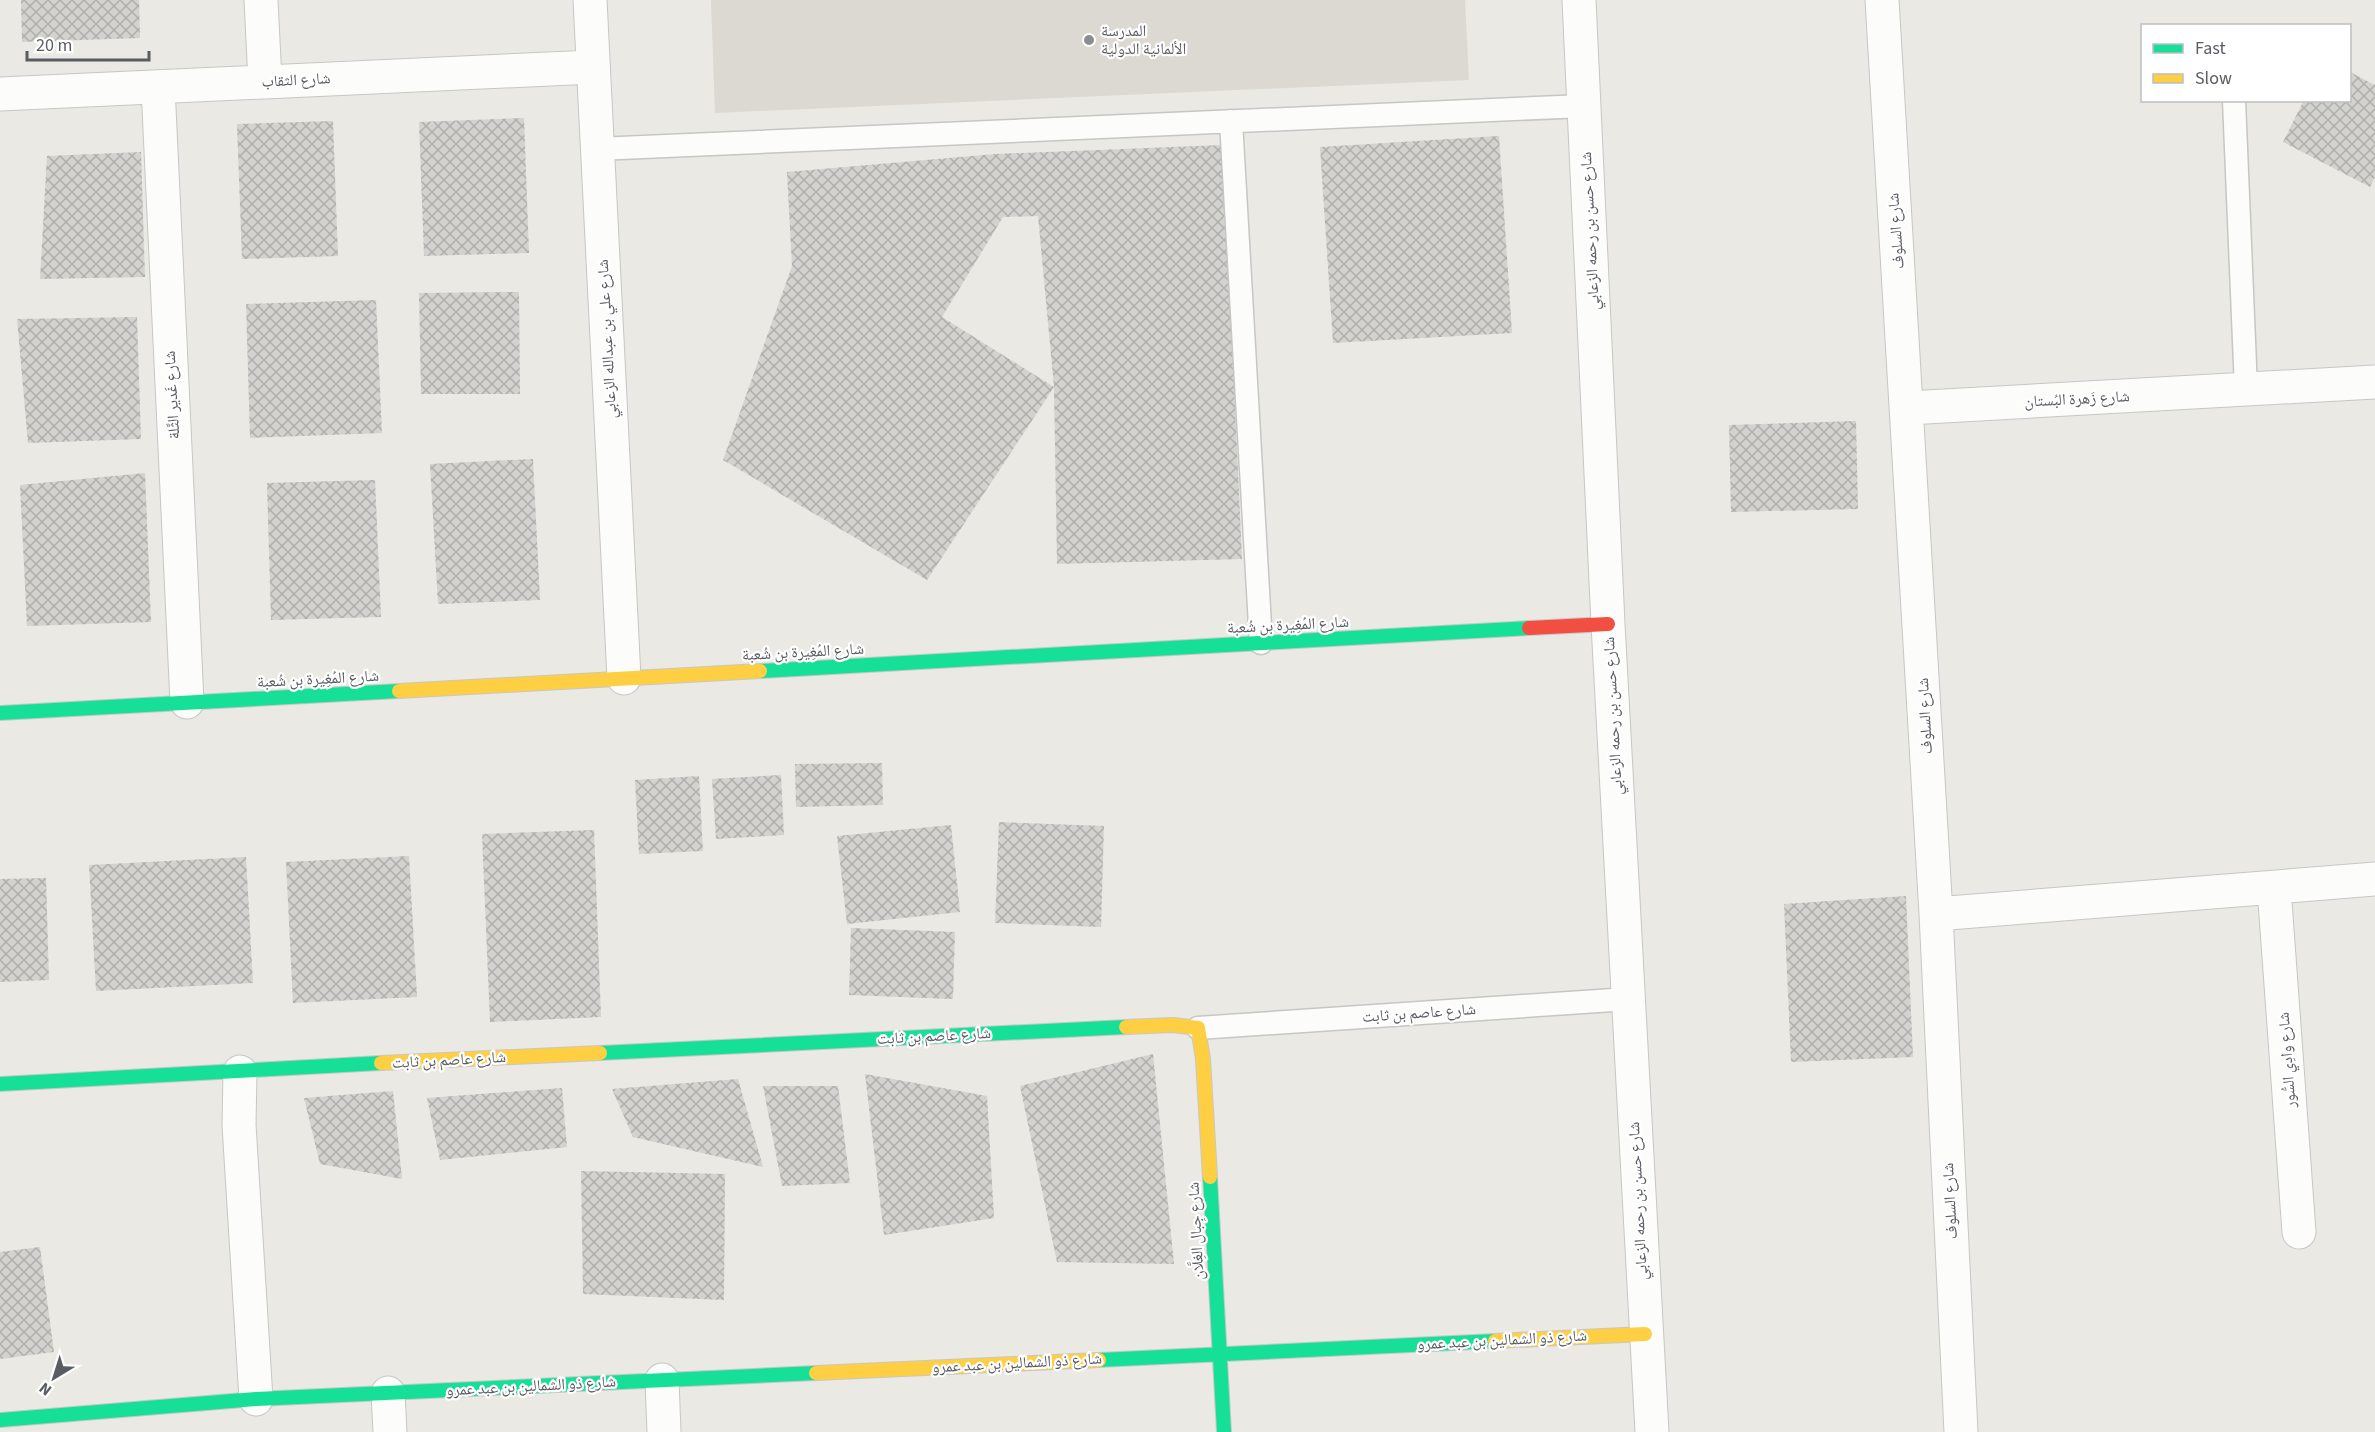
<svg xmlns="http://www.w3.org/2000/svg" width="2375" height="1432" font-family="'Source Sans 3','Noto Naskh Arabic',sans-serif">
<defs>
<pattern id="building-cross-hatch" width="8" height="8" patternUnits="userSpaceOnUse" patternTransform="scale(1.5)"><rect width="8" height="8" fill="#d3d2ce"/><path d="M0 0l8 8M0 8l8-8" fill="none" stroke="#aeaeab"/></pattern>
</defs>
<rect width="100%" height="100%" fill="#eae9e3"/>
<path fill="#dbd9d1" d="M711 0H1465L1469 80 715 113Z"/>
<path fill="url(#building-cross-hatch)" fill-rule="evenodd" d="M21 0H139L140 38 22 42Z
M2350 72 2375 85V177L2370 187 2283 142 2304 100H2350Z
M524 118 529 253 424 256 419 122Z
M333 121 338 256 242 259 237 124Z
M1499 136 1512 333 1333 343 1320 147Z
M1223 145 1242 559 1057 564 1054 387 927 580 723 460 792 266 787 172 995 154ZM1038 216 1054 387 942 317 1003 217Z
M141 152 145 277 40 279 47 156Z
M519 292 520 394H421L419 293Z
M376 300 382 433 250 438 246 304Z
M137 317 141 439 28 443 17 319Z
M1856 421 1858 509 1731 512 1729 425Z
M533 459 540 600 438 604 430 464Z
M145 473 151 622 27 626 20 485Z
M375 480 381 617 271 620 267 483Z
M882 763 883 805 796 807 795 764Z
M781 775 784 835 716 839 712 779Z
M699 776 703 851 639 854 635 780Z
M999 822 1104 826 1101 927 995 923Z
M951 825 960 912 847 924 837 836Z
M594 830 601 1017 490 1022 482 834Z
M409 856 417 997 293 1003 286 862Z
M246 857 253 983 96 991 89 865Z
M46 878 49 980 0 982V879Z
M1906 896 1913 1057 1791 1062 1784 904Z
M851 928 955 932 953 999 849 995Z
M1153 1054 1174 1264 1057 1262 1020 1086Z
M865 1074 987 1096 994 1218 884 1235Z
M738 1079 763 1167 633 1137 612 1089Z
M763 1086H838L850 1183 782 1186Z
M562 1088 567 1147 440 1160 427 1098Z
M393 1091 402 1179 320 1164 304 1098Z
M581 1171 725 1174 724 1300 583 1294Z
M40 1247 54 1352 0 1359V1252Z"/>
<g fill="none" stroke-linecap="round" stroke-linejoin="round">
<defs>
<path id="lane" d="M2234 100 2246 389
M1231 121 1261 643
M597 149 1584 106
M1198 1028 1628 999"/>
<path id="street" d="M261 0 265 81
M590 0 624 678
M1579 0 1608 624 1652 1432
M1882 0 1936 914 1961 1432
M158 87 187 702
M0 94 593 67
M1908 408 2375 382
M2274 888 2299 1232
M1936 914 2375 879
M240 1072 239 1125 256 1399
M662 1380 664 1432
M388 1393 390 1432"/>
<path id="fast" d="M760 671 1529 628
M0 713 399 691
M600 1053 1126 1027
M0 1084 381 1063
M1210 1177 1224 1432
M1099 1360 1495 1341
M0 1420 256 1399 816 1373"/>
<path id="slow" d="M399 691 760 671
M1126 1027 1173 1025 1198 1028 1203 1059 1210 1177
M381 1063 600 1053
M1495 1341 1645 1334
M816 1373 1099 1360"/>
<path id="jam" d="M1529 628 1608 624"/>
</defs>
<use href="#lane" stroke="#c6c7c5" stroke-width="25"/>
<use href="#street" stroke="#c6c7c5" stroke-width="35"/>
<use href="#fast" stroke="#c7c8c7" stroke-width="16"/>
<use href="#slow" stroke="#c7c8c7" stroke-width="16"/>
<use href="#jam" stroke="#c7c8c7" stroke-width="16"/>
<use href="#lane" stroke="#fcfcfb" stroke-width="22"/>
<use href="#street" stroke="#fcfcfb" stroke-width="33"/>
<use href="#fast" stroke="#16e098" stroke-width="14"/>
<use href="#slow" stroke="#ffcf43" stroke-width="14"/>
<use href="#jam" stroke="#f24e42" stroke-width="14"/>
</g>
<circle fill="#8c8d8f" stroke="#fff" stroke-width="2" cx="1089" cy="40" r="6"/>
<g text-anchor="middle" dominant-baseline="central" stroke-width="4.5" stroke-linejoin="round" paint-order="stroke">
<g font-size="16" fill="#595c62" stroke="#fff" text-anchor="start">
<text x="1101" y="31">المدرسة<tspan x="1101" dy="18">الألمانية الدولية</tspan></text>
</g>
<g font-size="16" fill="#595c62" stroke="#fff">
<text transform="translate(296 80) rotate(-3)">شارع الثقاب</text>
<text transform="translate(1590 231) rotate(-93)">شارع حسن بن رحمه الزعابي</text>
<text transform="translate(1896 231) rotate(-94)">شارع السلوف</text>
<text transform="translate(607 339) rotate(-93)">شارع علي بن عبدالله الزعابي</text>
<text transform="translate(172 395) rotate(-93)">شارع غَدير الثَّلة</text>
<text transform="translate(2077 399) rotate(-3)">شارع زَهرة البُستان</text>
<text transform="translate(1288 625) rotate(-3)">شارع المُغِيرة بن شُعبة</text>
<text transform="translate(803 652) rotate(-3)">شارع المُغِيرة بن شُعبة</text>
<text transform="translate(318 679) rotate(-3)">شارع المُغِيرة بن شُعبة</text>
<text transform="translate(1613 716) rotate(-93)">شارع حسن بن رحمه الزعابي</text>
<text transform="translate(1925 716) rotate(-93)">شارع السلوف</text>
<text transform="translate(1419 1013) rotate(-4)">شارع عاصم بن ثابت</text>
<text transform="translate(934 1036) rotate(-3)">شارع عاصم بن ثابت</text>
<text transform="translate(449 1060) rotate(-3)">شارع عاصم بن ثابت</text>
<text transform="translate(2287 1060) rotate(-94)">شارع وادِي السُّور</text>
<text transform="translate(1638 1201) rotate(-93)">شارع حسن بن رحمه الزعابي</text>
<text transform="translate(1950 1201) rotate(-93)">شارع السلوف</text>
<text transform="translate(1196 1231) rotate(-93)">شارع جِبال الغِلَّان</text>
<text transform="translate(1502 1340) rotate(-3)">شارع ذو الشمالين بن عبد عمرو</text>
<text transform="translate(1017 1363) rotate(-3)">شارع ذو الشمالين بن عبد عمرو</text>
<text transform="translate(531 1386) rotate(-3)">شارع ذو الشمالين بن عبد عمرو</text>
</g>
</g>
<rect x="2141" y="24" width="210" height="78" fill="#ffffff" stroke="#bdbec0" stroke-width="1.5"/>
<rect x="2153" y="44" width="30" height="9" fill="#16e098" stroke="#bdbec0" stroke-width="1.5"/>
<text x="2195" y="54" font-size="18" fill="#595c62">Fast</text>
<rect x="2153" y="74" width="30" height="9" fill="#ffcf43" stroke="#bdbec0" stroke-width="1.5"/>
<text x="2195" y="84" font-size="18" fill="#595c62">Slow</text>
<g transform="translate(54 1378) rotate(218)" stroke="#ffffff" stroke-width="4.5" paint-order="stroke">
<path d="M0-4.5L10 22L0 15L-10 22Z" fill="#595c62"/>
<text y="-9" font-size="16" font-weight="bold" text-anchor="middle" fill="#595c62">N</text>
</g>
<path d="M27 51v9h122v-9" fill="none" stroke="#595c62" stroke-width="3"/>
<text x="36" y="51" font-size="18" fill="#595c62" stroke="#ffffff" stroke-width="4.5" paint-order="stroke">20 m</text>
</svg>
